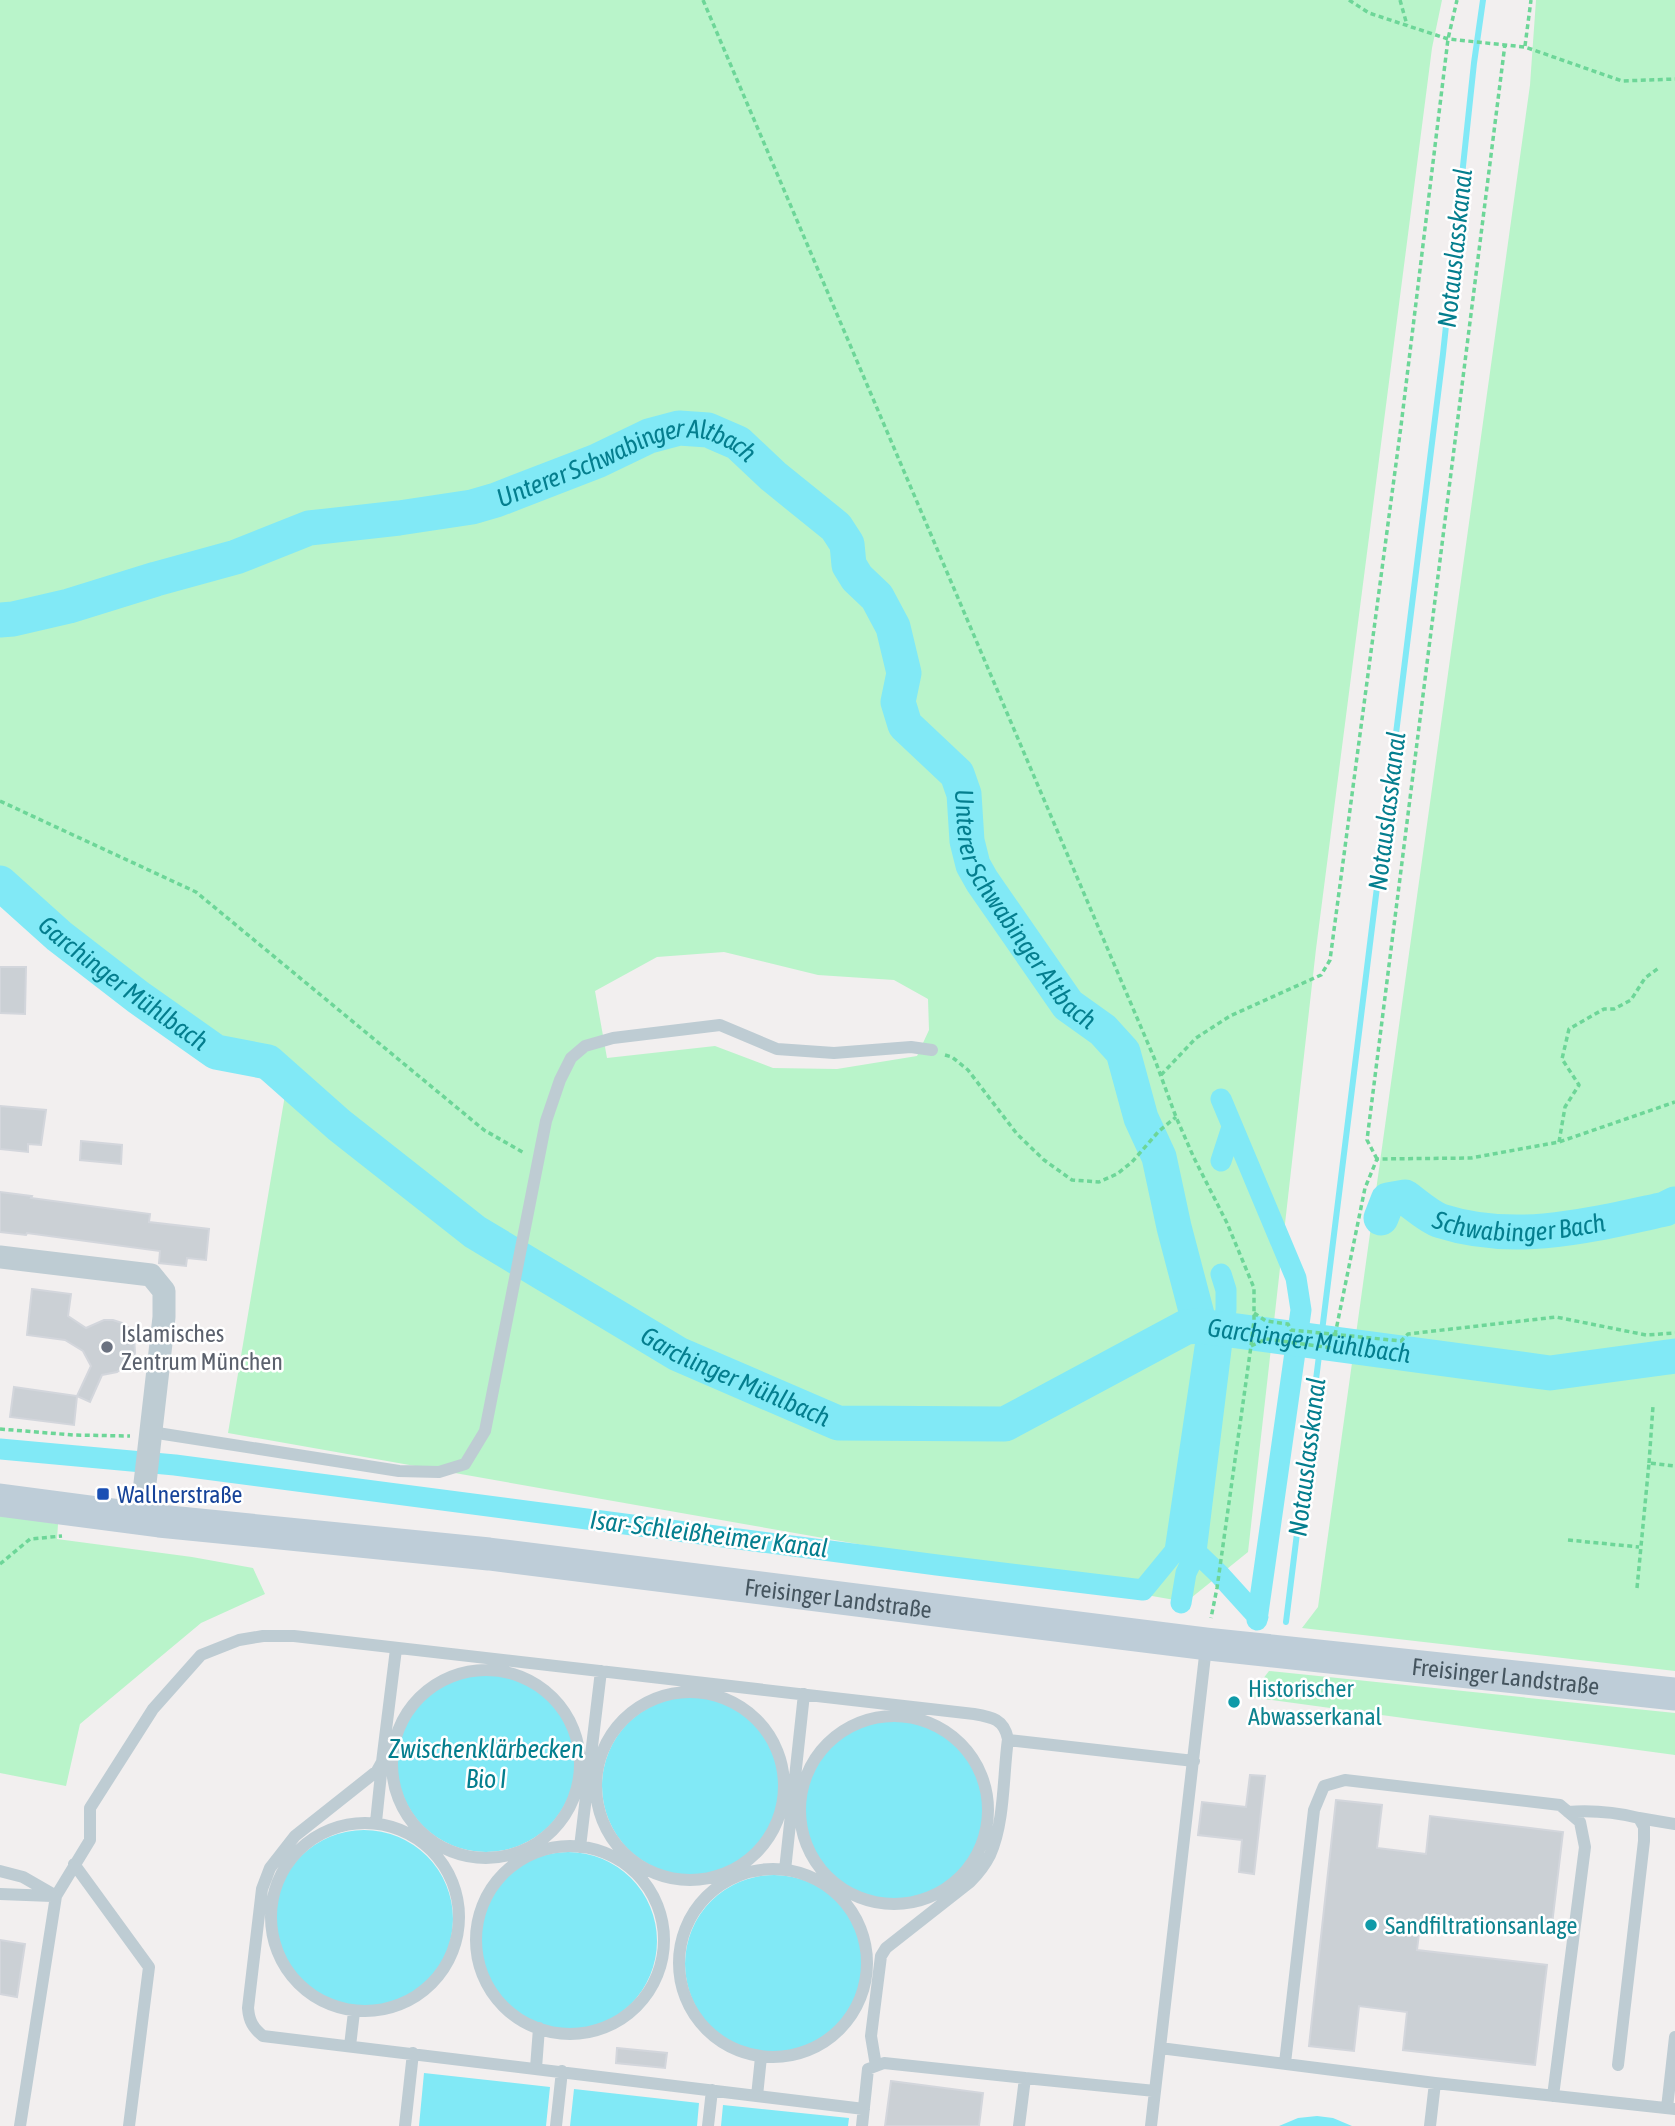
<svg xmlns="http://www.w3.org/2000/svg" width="1675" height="2126" font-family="'Asap Condensed',sans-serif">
<rect width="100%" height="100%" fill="#f2efef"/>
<path fill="#b9f4ca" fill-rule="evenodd" d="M0 0H1442L1432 48 1316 949 1248 1552 1186 1602 228 1433 285 1095 0 905ZM724 952 818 975 894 980 928 999 929 1030 917 1056 837 1069 773 1068 715 1046 607 1058 595 991 657 957Z
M1536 0H1675V1671L1302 1628 1318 1607 1530 85Z
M0 1515 58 1524 57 1539 192 1557 253 1568 265 1594 201 1623 80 1724 66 1786 0 1773Z
M1269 1671 1675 1713V1755L1249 1697Z"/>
<path fill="#81e9f6" d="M397 1763a89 89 0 1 1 178 0a89 89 0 1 1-178 0Z
M602 1786a89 89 0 1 1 178 0a89 89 0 1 1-178 0Z
M805 1810a89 89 0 1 1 178 0a89 89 0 1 1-178 0Z
M275 1919a89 89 0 1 1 178 0a89 89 0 1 1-178 0Z
M479 1941a89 89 0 1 1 178 0a89 89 0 1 1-178 0Z
M685 1964a89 89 0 1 1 178 0a89 89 0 1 1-178 0Z
M424 2073 550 2087 546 2126H419Z
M574 2089 699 2103 697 2126H570Z
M723 2105 849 2118 848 2126H721Z
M1317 2116 1333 2118 1352 2126H1279L1298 2118Z"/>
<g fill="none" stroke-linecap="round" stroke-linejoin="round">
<path stroke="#81e9f6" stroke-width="6" d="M1226 1309 1235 1318 1238 1330
M1281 1336 1288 1328 1299 1325
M1286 1622 1443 354 1474 63 1483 0"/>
<path stroke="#81e9f6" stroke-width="21" d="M1221 1099 1296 1278 1301 1310 1257 1620
M1221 1161 1232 1127
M0 1449 175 1465 937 1565 1143 1590 1175 1551 1208 1327
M1196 1552 1219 1574 1258 1617
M1181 1603 1186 1573 1196 1552 1226 1309V1290L1221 1274"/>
<g stroke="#81e9f6" stroke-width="35">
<path id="s1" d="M0 620 13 619 69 606 156 579 236 557 309 528 399 518 472 507 496 500 597 461 649 436 679 428 708 430 738 443 773 476 836 527 847 544 849 565 857 578 877 597 893 627 904 673 898 702 905 725 957 774 964 794 967 841 973 865 982 881 1068 1005 1103 1030 1123 1052 1141 1118 1159 1157 1174 1227 1200 1326"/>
<path id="s2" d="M0 883 59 936 138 997 216 1052 268 1062 339 1125 475 1232 678 1354 838 1423 1005 1424 1186 1327 1200 1326 1550 1373 1675 1356"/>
<path id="s3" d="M1381 1218 1388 1200 1405 1197C1416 1205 1429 1217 1441 1221 1516 1245 1591 1225 1665 1209L1675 1204"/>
</g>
</g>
<path fill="#cbd0d5" stroke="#d3d6dc" stroke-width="2" d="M0 967H26L25 1014 0 1013Z
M0 1106 46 1110 41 1145 28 1144V1152L0 1149Z
M81 1141 122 1145 121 1164 80 1160Z
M0 1192 32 1196 31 1198 150 1214 149 1222 209 1229 206 1260 187 1258 186 1266 159 1263 160 1251 27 1233 26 1235 0 1232Z
M32 1289 71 1294 68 1316 86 1328 104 1320H113L122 1323 129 1328 134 1336 135 1353 131 1361 117 1372 102 1375 90 1402 77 1396 91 1366 83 1351 65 1340 27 1335Z
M14 1387 77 1396 74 1425 10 1417Z
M1250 1775 1265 1776 1254 1874 1239 1872 1242 1840 1198 1835 1202 1802 1246 1807Z
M1336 1800 1382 1805 1377 1848 1426 1854 1430 1816 1563 1832 1551 1933 1421 1917 1417 1950 1547 1965 1535 2065 1403 2050 1407 2012 1359 2006 1354 2051 1309 2046Z
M0 1940 25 1944 17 1997 0 1994Z
M617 2048 667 2053 665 2068 616 2063Z
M891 2081 983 2093 979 2126H885Z"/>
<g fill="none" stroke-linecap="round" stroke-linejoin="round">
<path stroke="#6dd698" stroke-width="3.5" stroke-dasharray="5 3.5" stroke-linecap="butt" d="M703 0 1155 1060 1176 1117 1194 1158 1227 1223 1254 1288V1320L1251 1346 1217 1588 1211 1618
M1349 0 1369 13 1448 39 1525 47 1622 81 1675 79
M1400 0 1407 25
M1525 46 1531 0
M0 801 196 892 484 1130 524 1153
M945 1055 952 1057 968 1070 1017 1134 1044 1160 1072 1180 1099 1182 1117 1174 1132 1162 1159 1131 1176 1117
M1161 1075 1196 1038 1230 1016 1321 975 1330 960 1401 426 1448 39 1457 0
M1559 1142 1565 1107 1579 1085 1562 1059 1569 1029 1604 1009H1614L1631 1000 1645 978 1660 967
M1377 1159 1367 1140 1505 44
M1254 1313 1266 1321 1288 1324 1291 1330 1401 1341 1408 1334 1556 1317 1646 1335 1675 1333
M1335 1335 1365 1188 1377 1159 1471 1158 1559 1142 1675 1102
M1251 1346 1266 1339 1332 1348
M0 1429 73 1435 130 1436
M1649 1463 1653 1406
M1568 1540 1639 1547
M0 1564 30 1539 62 1536
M1637 1588 1649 1463 1675 1466"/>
<path stroke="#beccd3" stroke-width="12" d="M151 1432 399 1471 439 1472 465 1464 485 1431 546 1121 560 1080 571 1058 585 1046 613 1038 720 1025 777 1049 834 1053 911 1047 932 1050
M396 1649 382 1762 377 1771 295 1836 270 1868 262 1889 248 2008C249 2021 253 2028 263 2036L864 2109
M392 1764a94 94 0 1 1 188 0a94 94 0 1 1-188 0Z
M596 1786a94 94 0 1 1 188 0a94 94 0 1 1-188 0Z
M800 1810a94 94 0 1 1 188 0a94 94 0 1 1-188 0Z
M1008 1740 1194 1761
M1568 1812C1594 1810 1614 1812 1639 1818L1644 1827V1841L1618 2065
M1639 1818 1675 1824
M376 1822 382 1764
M271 1917a94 94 0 1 1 188 0a94 94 0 1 1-188 0Z
M476 1940a94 94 0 1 1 188 0a94 94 0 1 1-188 0Z
M580 1847 601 1671
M74 1864 149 1967 129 2126
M679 1963a94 94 0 1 1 188 0a94 94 0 1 1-188 0Z
M785 1870 804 1694
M0 1871 23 1877 56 1896
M0 1894 52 1896
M350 2046 354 2012
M1160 2048 1435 2083 1675 2109
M1285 2063 1314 1810 1324 1786 1345 1780 1560 1805 1580 1822 1585 1847 1553 2096
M536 2068 539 2028
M757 2096 761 2057
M1667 2108 1675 2037
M20 2126 56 1896 90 1840V1808L153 1709 201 1655 239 1640 263 1636H294L974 1714C992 1717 1004 1719 1008 1739 1003 1774 1005 1822 990 1855 985 1865 978 1874 970 1882L886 1948 881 1956 871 2036 876 2066
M405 2126 413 2053
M556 2126 562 2071
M708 2126 712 2090
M862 2126 868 2069 884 2063 1025 2078
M1019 2126 1025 2078 1155 2091
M1151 2126 1206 1647
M1430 2126 1435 2083"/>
<path stroke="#beccd3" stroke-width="23" d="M0 1257 151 1275 164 1291V1317L141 1518"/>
<path stroke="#becdd8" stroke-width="33" id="s4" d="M0 1500 159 1521 489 1554 1207 1644 1675 1694"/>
</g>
<circle fill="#6b7280" stroke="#fff" stroke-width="2.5" cx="107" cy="1347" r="7"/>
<rect fill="#1a4fb4" stroke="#fff" stroke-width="2.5" x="96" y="1487" width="14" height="14" rx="3.5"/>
<g fill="#0f9aa8" stroke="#fff" stroke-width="2.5">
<circle cx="1234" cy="1702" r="7"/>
<circle cx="1371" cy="1925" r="7"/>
</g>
<g text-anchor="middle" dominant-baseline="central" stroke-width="5" stroke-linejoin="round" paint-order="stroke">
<g font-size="24" fill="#5b616d" stroke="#fff" text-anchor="start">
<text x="121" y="1333">Islamisches<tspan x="121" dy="28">Zentrum München</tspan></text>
</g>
<g font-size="24" fill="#164399" stroke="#fff" text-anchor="start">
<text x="117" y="1494">Wallnerstraße</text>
</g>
<g font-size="24" fill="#45555f" stroke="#fff">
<text stroke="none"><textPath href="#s4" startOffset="844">Freisinger Landstraße</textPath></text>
<text stroke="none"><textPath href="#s4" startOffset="1516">Freisinger Landstraße</textPath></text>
</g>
<g font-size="24" fill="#0d838f" stroke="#fff" text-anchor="start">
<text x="1248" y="1688">Historischer<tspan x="1248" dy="28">Abwasserkanal</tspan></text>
<text x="1385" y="1925">Sandfiltrationsanlage</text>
</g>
<g font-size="26" font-style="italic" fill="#047e8e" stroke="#fff">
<text transform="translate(1455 248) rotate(-84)">Notauslasskanal</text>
<text stroke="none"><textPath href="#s1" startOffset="653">Unterer Schwabinger Altbach</textPath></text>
<text transform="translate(1387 811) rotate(-83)">Notauslasskanal</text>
<text stroke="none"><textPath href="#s1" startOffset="1346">Unterer Schwabinger Altbach</textPath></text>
<text stroke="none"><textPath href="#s2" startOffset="159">Garchinger Mühlbach</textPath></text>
<text stroke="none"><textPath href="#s3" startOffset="159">Schwabinger Bach</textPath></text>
<text stroke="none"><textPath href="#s2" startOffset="1503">Garchinger Mühlbach</textPath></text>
<text stroke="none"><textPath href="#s2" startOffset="894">Garchinger Mühlbach</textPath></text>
<text transform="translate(1307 1457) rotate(-83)">Notauslasskanal</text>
<text transform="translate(709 1534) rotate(7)">Isar-Schleißheimer Kanal</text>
<text x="486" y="1749">Zwischenklärbecken<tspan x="486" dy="30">Bio I</tspan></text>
</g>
</g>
</svg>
